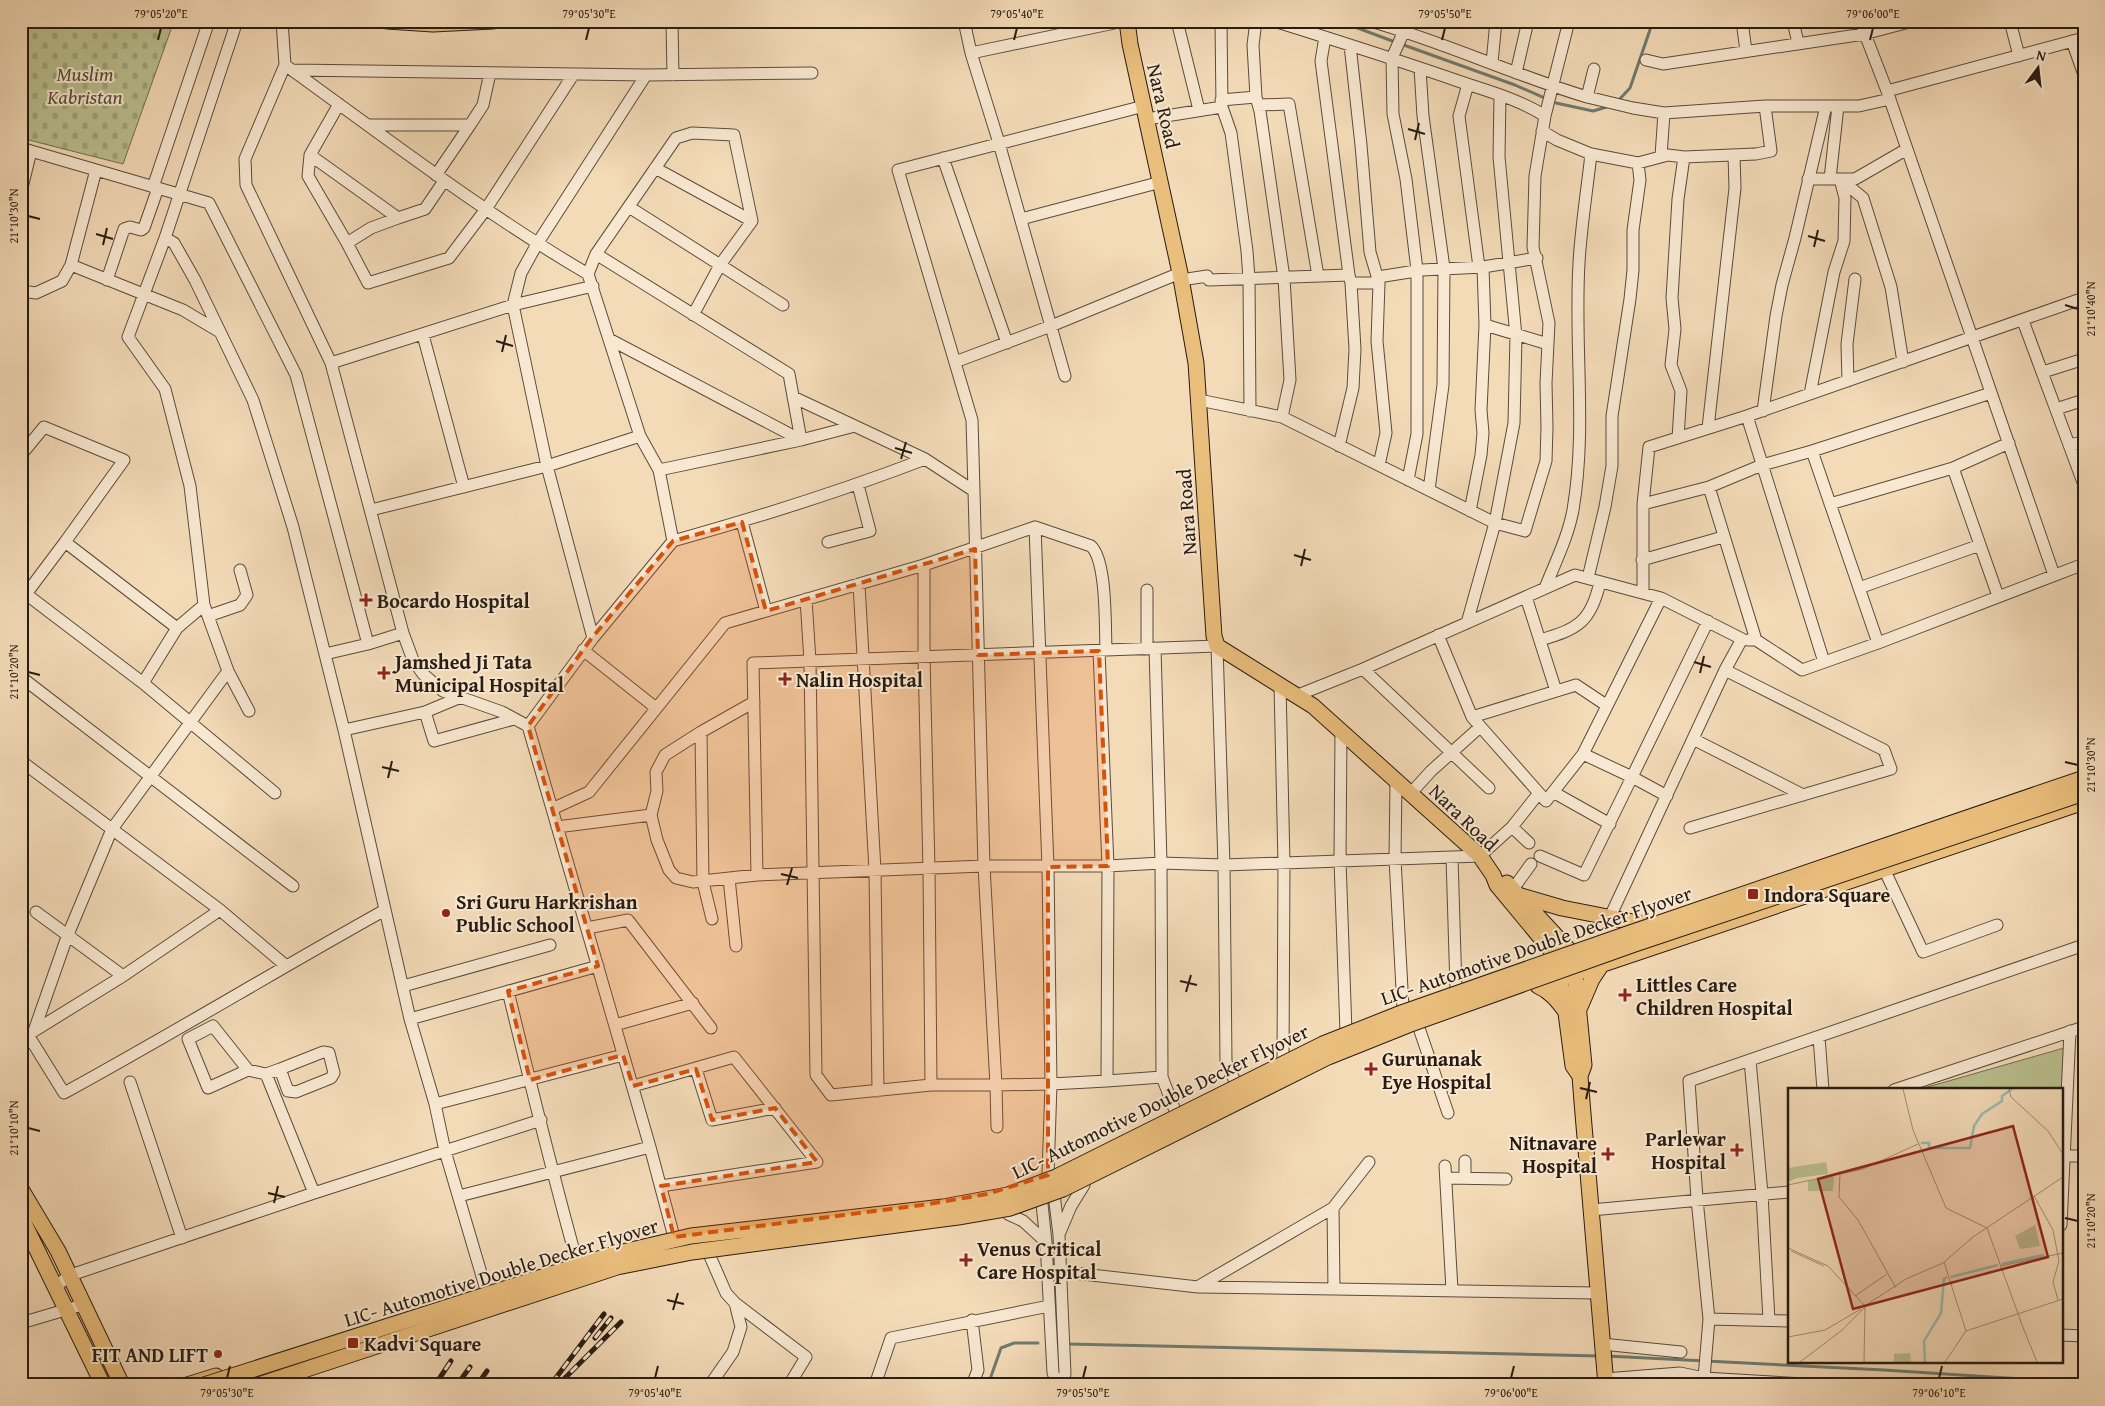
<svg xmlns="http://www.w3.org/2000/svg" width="2105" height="1406" font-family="'Gentium Book Plus',serif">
<defs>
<pattern id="cemetery-stones" width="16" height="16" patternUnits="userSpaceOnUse" patternTransform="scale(1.25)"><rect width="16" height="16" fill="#bac090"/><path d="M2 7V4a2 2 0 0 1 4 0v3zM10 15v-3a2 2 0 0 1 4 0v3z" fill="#a0a47b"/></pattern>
</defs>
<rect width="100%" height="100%" fill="#f4dbb8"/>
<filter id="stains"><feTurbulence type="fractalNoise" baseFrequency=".004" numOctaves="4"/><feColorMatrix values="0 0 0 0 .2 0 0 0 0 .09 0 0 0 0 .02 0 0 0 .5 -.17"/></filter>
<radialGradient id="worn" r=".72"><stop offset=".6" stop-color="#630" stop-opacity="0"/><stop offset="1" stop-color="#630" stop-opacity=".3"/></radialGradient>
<path fill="url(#cemetery-stones)" stroke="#716e50" d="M21 21H174L123 164 21 138Z"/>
<path fill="#bac090" stroke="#716e50" d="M2064 1048 2061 1106V1090H1917Z"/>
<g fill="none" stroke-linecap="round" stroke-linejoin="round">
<path stroke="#6e7b70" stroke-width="3" d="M1333 21 1347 24 1395 42
M1401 44 1515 85 1556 103 1593 111 1610 106
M1617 102 1630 88 1653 21
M1067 1344 1599 1356
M1607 1356 1884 1370 2084 1383
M988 1385 1001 1348 1014 1343H1038"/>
<defs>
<path id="minor" d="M237 21 165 238 174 243 195 280 253 400 293 527 344 730 410 1019 435 1104 445 1151 489 1300
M282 21 285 65 245 159 246 185 331 363 513 305 593 286
M672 21 673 75
M964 21 971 53 1124 21
M1177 21 1199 110
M1274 21C1338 41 1401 61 1464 83 1491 92 1520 100 1545 116L1535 176 1533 247 1549 323 1546 383 1547 427 1546 461 1525 531 1495 523 1514 423 1516 336 1499 157 1500 95
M1370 21C1444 42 1514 75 1587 97L1594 69
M1406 21 1404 31 1392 58 1393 114 1406 179 1417 270V434L1408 480
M1742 21 1746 51
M1793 21 1798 43
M1860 21 1887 91 2054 575
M2010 21 2019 56
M1325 37 1321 61 1349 275
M2072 41 2084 75
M1350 45 1361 145 1370 252 1379 283 1377 341 1386 433 1379 465
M971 53 999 143 1065 376
M1646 60 1663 64 1864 34 1913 21
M1492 63 1496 21
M285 65C385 137 482 212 588 274L640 436 659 470 673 541 593 638
M1420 68 1423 116 1444 268 1443 385 1429 490
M293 70 646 75 812 73
M1516 73 1528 21
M1468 84 1459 116 1479 267
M1887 91 2084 38
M1256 97 1253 45 1256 21
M1587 97 1633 108 1664 113
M1221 100 1256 97 1260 111 1284 278 1290 380 1282 417
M339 104 310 155 308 176 347 243 368 283 449 258 486 209 573 75
M1259 105 1289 104 1318 276
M1222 107 1231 133 1247 251 1249 279 1250 411
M1545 116 1569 21
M1147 119 1222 107 1221 21
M368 125H470L436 175
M470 125 483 105 490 73
M1542 131 1557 140 1591 154 1638 163 1668 155 1684 157 1756 154 1771 151 1765 106H1859L1890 99
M21 148 31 151 21 192
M31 151 209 203 296 375 368 644 403 633 413 660 423 674 443 691 502 712 528 726 593 638 547 466 513 305 521 273 537 244 646 75
M310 155 398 218 425 209 444 181
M1661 156 1664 113 1765 106
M943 158 1007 343
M655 168 752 221
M96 170 71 265 183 310 220 332
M1808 179H1855L1907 149
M1830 179 1838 106
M1840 179 1863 198 1891 287 1903 362
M153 187 209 21
M629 207 783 305
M1021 219 1161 182
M165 238 128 337 165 389 190 486 204 605
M347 243 371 228 398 218
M596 254 789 374 801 440 855 426
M588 274 596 254 676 138 692 133 734 135 752 221 720 265 693 315
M107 280 124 229 130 227 141 230 144 228 158 188
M1181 280 1207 276 1209 280 1349 275 1351 283H1379L1378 277 1422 270 1483 267 1537 258
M21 291 36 293 62 281 71 265
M2023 321 2084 485
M1485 325 1548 344
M423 335 464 487
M609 339 801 440 659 470
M955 362 1051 326 1180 273
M331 363 403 633
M2043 372 2084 359
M1848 381 1847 344 1855 279
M1810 394 1834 272 1844 241 1845 198 1840 179
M793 397 925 459
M1199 400 1282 417 1495 523 1467 623
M2056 409 2084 400
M1763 411 1776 316 1782 285 1795 238 1826 106
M1708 428 1735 188 1734 155
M1678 438 1681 391 1671 365 1675 329 1672 298 1678 199 1684 157
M2069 445 2084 442
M1339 446 1353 388 1355 349 1351 283
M1812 451 1878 643
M21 455 44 427 124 460 65 542
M1953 468 2009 443
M974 491 972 420 898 170 1144 106
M1643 504 1649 447 1747 416
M1830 504 1953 468 1998 596
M371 510 547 466 640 436
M1470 511 1481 455 1483 433 1481 410 1485 325 1483 267
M742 522 766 611
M1035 527 1091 546C1107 561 1105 626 1106 650
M673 541C759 517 842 491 925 459L974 491 984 866 996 1085 1051 1084 1048 1175 1054 1194 1059 1235 1065 1374 1061 1385
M828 542 870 531 858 485
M1642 560 1723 537
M924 565 1035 527 1048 867 1051 1084 1107 1081
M1588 578 1605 507 1612 466V416L1630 299 1633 270V230L1640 180 1638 163
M859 584 875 870 878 1091
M1545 588C1555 563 1568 537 1573 510 1587 428 1574 346 1579 263 1581 227 1587 190 1591 154
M1859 588 1980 545
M1643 593V504L1709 487
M1526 597 1556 691
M806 599 810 661 816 1075 831 1095 931 1085
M208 616 240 605 247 595 240 570
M177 628 204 605 228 671
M1438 635 1472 717
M1540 640C1578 629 1591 622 1600 582
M1748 640H1756L1802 670 1878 643 2084 564
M1756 640 1709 487 1762 465 1812 451 1991 393
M1155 648 1161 863 1162 1077 1176 1113
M1147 649V590
M583 650 656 708
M1099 651 1108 866 1107 1081 1162 1077
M325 654 368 644
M1824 662 1747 416 2084 298
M1363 669 1489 788
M21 677 293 886
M143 683 177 628 65 542 26 594 143 683 275 793
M1280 685 1284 863 1283 1060
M1298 695 1363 669 1575 575 1661 598 1742 639 1725 670 1609 919
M461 697 425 712 434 741 514 719
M528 726 650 1147 674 1237
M344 730 425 712
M1341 731 1340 861 1346 1032
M701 732 703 882 712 919
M1693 739 1803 795
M1583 754 1546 801 1472 717 1576 685 1606 705
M21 761 220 910 123 976 21 1039
M1396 780 1395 859 1403 1008
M1553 792 1610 824
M1411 793 1431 771 1480 727
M1667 796 1632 777 1708 621
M552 809 589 792 725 623 924 565V657L929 869 931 1085H996L997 1127
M651 815 657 791 656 772 665 755 701 732 754 702
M557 827 651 815 657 840 669 870 676 878 693 882 757 875 984 866H1108L1161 863 1224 865 1480 856 1512 827 1539 793
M1512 827 1529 843
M1690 828 1891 769 1884 750 1725 670
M1540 856 1584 875 1632 777 1583 754 1661 598
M1452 857 1456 989
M1884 869 1923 952 1997 925
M757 875 753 663 1217 646 1224 865 1226 1062 1241 1094
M729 878 736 946
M1513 889 1531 864
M220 910 285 965
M36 912 123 976
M587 928 628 920 711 1028
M403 986 550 945
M508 991C530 1082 552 1172 577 1262
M410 1019 598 966
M615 1025 693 1003
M1419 1028 1448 1113
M34 1031 67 937 112 829 228 671 249 711
M28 1035 64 1093C172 1034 277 970 385 910
M1819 1037 1823 1090
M1750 1060 1762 1194 1769 1320
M696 1069 712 1120 775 1108
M248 1070 213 1026 188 1039 208 1088 248 1070 266 1074 280 1069 288 1091 296 1092 331 1078 334 1073 329 1053 323 1052 280 1069
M266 1074 314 1193
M130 1082 182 1238
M633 1086 734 1057 817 1162 661 1186
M1894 1090 2084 1027
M435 1104 623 1055
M2064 1156H2084
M1445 1166 1452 1290
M1446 1178 1506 1179
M1465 1178V1161
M1038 1192 1042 1204 1046 1242 1053 1373 1058 1385
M459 1196 650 1147
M1333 1208 1334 1289
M1591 1210 1789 1192
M1008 1214 1023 1221 1046 1242
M2061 1225 2070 1031
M1060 1232 1071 1206 1084 1185
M709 1254 726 1293 735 1303 741 1327 733 1352 710 1385
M1047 1270 1198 1287 1598 1293
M1199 1286 1333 1208 1369 1162
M56 1287 68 1276 314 1193 541 1120
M735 1303 806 1357 789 1385
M1709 1319 1789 1321
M972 1320 978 1370 972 1385
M21 1323 82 1305
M2061 1335 2084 1336
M1602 1344 1681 1352
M1704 1378 1709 1319 1697 1199 1689 1081 2084 945
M1605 1379 1680 1373 1704 1378 1822 1385
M875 1385 891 1338 1049 1306"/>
<path id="major" d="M387 21 433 24 493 21
M1127 21 1130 44 1180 273 1196 363 1214 636 1217 646 1313 706 1480 856 1493 875 1497 885 1555 955 1566 1013 1573 1066 1580 1076
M1507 883 1568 949 1575 974 1584 1065 1580 1076 1582 1102 1606 1385
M1521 896 1562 908 1643 924
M1550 982 2084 802
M1538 986C1550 991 1558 1001 1566 1012
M1580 1007 1592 979 1602 964
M21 1189 58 1251 122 1385
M21 1217 103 1385
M187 1385 216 1376"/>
</defs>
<use href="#minor" stroke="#5b4b3b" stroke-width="13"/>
<use href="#major" stroke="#281b11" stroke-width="17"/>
<use href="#minor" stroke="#f8e8d1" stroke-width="11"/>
<use href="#major" stroke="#eabe7c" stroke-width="15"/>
<defs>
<path id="rail" d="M595 1338 611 1318
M552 1383 604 1314
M218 1385 621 1256 694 1240 919 1214 985 1205 1037 1189 1082 1169 1277 1069 1391 1019 1749 894 2084 782
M435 1385 451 1361
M457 1385 470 1367
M477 1385 487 1371
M558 1385 621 1322"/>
</defs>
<use href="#rail" stroke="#281b11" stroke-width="5"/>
<use href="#rail" stroke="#f8e8d1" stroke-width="3" stroke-dasharray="9" stroke-linecap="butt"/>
<defs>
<path id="major-bridge" d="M204 1385 614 1254 691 1236 943 1207 1008 1195 1056 1177 1323 1044 1404 1012 1627 934 2084 778
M258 1385 617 1267 692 1252 958 1217 1010 1208 1063 1189 1328 1057 1408 1025 1632 945 2084 793"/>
</defs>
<use href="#major-bridge" stroke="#281b11" stroke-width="17" stroke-linecap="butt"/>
<use href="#major-bridge" stroke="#eabe7c" stroke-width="15"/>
</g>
<path fill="#d5530c" fill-opacity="0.2" stroke="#d5530c" stroke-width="4" stroke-dasharray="10 6" stroke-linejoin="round" d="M742 522 766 611 975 549 978 655 1099 651 1108 866 1048 867V1175L987 1194 929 1204 674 1237 661 1186 817 1162 775 1108 712 1120 696 1069 633 1086 623 1055 530 1080 508 991 598 966 528 726 591 639 673 541Z"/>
<path fill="none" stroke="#281b11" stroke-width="2" d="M158 40 161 28M586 40 589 28M1014 40 1017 28M1442 40 1445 28M1870 40 1873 28M1408 129 1425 134M1415 140 1419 123M28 216 40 219M96 234 113 239M1808 236 1825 241M103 245 107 228M1814 247 1818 230M2065 305 2078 309M496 341 513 346M502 352 506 335M895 448 912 453M901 459 906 442M1294 555 1311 560M1301 566 1305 549M1694 662 1711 667M28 672 40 675M1700 673 1704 656M2065 762 2078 765M382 767 399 771M388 778 392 761M781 874 798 878M787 885 792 868M1180 981 1197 985M1186 992 1191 975M1580 1088 1597 1092M1586 1099 1590 1082M28 1128 40 1131M268 1193 285 1197M274 1203 278 1186M2065 1218 2078 1221M667 1300 684 1304M673 1310 678 1293M227 1378 230 1366M655 1378 658 1366M1083 1378 1086 1366M1511 1378 1514 1366M1939 1378 1942 1366"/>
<g fill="#8f2418" stroke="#f8e8d1" stroke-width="2">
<path d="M363.5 592.5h5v5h5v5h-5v5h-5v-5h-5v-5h5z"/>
<path d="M381.5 665.5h5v5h5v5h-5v5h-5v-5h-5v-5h5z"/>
<path d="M782.5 671.5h5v5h5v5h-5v5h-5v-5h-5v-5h5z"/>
<rect x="1747" y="888" width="12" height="12" rx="2.5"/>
<circle cx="446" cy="913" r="5"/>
<path d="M1622.5 987.5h5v5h5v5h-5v5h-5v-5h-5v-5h5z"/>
<path d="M1368.5 1061.5h5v5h5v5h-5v5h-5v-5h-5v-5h5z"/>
<path d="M1734.5 1142.5h5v5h5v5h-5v5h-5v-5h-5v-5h5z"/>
<path d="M1605.5 1146.5h5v5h5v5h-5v5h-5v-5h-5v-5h5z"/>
<path d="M963.5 1252.5h5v5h5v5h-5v5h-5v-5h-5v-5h5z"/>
<rect x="347" y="1337" width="12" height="12" rx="2.5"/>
<circle cx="218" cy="1354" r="5"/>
</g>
<g text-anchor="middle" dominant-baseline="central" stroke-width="4" stroke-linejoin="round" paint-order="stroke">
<g font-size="20" font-style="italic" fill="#544d37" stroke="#f8e8d1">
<text x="85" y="73">Muslim<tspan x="85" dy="23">Kabristan</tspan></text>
</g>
<g font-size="20" fill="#281b11" stroke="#f8e8d1">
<text transform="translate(1164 106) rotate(77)">Nara Road</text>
<text transform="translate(1186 512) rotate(-94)">Nara Road</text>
<text transform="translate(1464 817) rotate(44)">Nara Road</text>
<text transform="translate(1536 945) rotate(-19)">LIC- Automotive Double Decker Flyover</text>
<text transform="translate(1160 1101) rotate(-26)">LIC- Automotive Double Decker Flyover</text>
<text transform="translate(501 1272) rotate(-17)">LIC- Automotive Double Decker Flyover</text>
</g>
<g font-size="20" font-weight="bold" fill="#281b11" stroke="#f8e8d1" text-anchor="start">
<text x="377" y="600">Bocardo Hospital</text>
<text x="395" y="661">Jamshed Ji Tata<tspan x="395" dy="23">Municipal Hospital</tspan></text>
<text x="796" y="679">Nalin Hospital</text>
<text x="1764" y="894">Indora Square</text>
<text x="456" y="901">Sri Guru Harkrishan<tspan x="456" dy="23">Public School</tspan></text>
<text x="1636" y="984">Littles Care<tspan x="1636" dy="23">Children Hospital</tspan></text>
<text x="1382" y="1058">Gurunanak<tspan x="1382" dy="23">Eye Hospital</tspan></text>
<text x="1726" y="1138" text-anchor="end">Parlewar<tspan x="1726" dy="23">Hospital</tspan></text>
<text x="1597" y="1142" text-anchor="end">Nitnavare<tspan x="1597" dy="23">Hospital</tspan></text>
<text x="977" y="1248">Venus Critical<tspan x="977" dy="23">Care Hospital</tspan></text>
<text x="364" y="1343">Kadvi Square</text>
<text x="208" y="1354" text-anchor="end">FIT AND LIFT</text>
</g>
</g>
<g transform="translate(1788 1088)">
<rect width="275" height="275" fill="#f4dbb8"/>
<path d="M38 74 40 86 9 90 0 94V80ZM46 88 45 103H20V93Z" fill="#bac090"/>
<path d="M247 137 252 158 232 161 227 148ZM122 265 123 274H106V266Z" fill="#bac090"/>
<path fill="none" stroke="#9cbbb0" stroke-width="2.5" d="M133 55H141V60H182L186 38 194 26 214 13V8L224 1M214 176 256 167M163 189 210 177M137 274 136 253 153 225 156 191 159 189"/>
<path fill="none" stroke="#a28e75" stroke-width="1" d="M115 1 125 42 158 120 199 140 233 234M221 1 223 9 260 43 275 66M52 86 51 109 70 132 108 200M0 97V125M0 97 75 81 130 56M246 108 265 142 271 173 265 194 270 212M0 160 40 178 77 218 76 274M3 163 36 178M156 174 178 243M213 178 275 165M67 208 99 186M232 232 249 274M0 249 37 242 73 221M12 274 53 243 81 215 118 191 155 175 185 149 275 89M157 274 178 243 275 211"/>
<path fill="#8f2418" fill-opacity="0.15" stroke="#8f2418" stroke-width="2.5" d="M225 38 260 169 65 221 30 91Z"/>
<rect width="275" height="275" fill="none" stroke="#281b11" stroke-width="2.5"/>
</g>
<rect width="2105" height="1406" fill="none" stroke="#f4dbb8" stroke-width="55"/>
<g transform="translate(2038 68) rotate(15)" stroke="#f8e8d1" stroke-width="4" paint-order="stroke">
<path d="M0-4L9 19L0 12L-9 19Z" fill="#281b11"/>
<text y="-8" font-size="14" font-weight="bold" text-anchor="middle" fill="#281b11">N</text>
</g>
<rect x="28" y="28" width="2050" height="1350" fill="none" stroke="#281b11" stroke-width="2"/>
<g font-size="12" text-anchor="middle" fill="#281b11">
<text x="161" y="18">79°05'20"E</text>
<text x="589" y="18">79°05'30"E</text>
<text x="1017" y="18">79°05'40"E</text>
<text x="1445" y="18">79°05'50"E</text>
<text x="1873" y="18">79°06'00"E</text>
<text transform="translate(14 216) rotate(-90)" y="4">21°10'30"N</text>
<text transform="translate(2091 309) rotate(-90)" y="4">21°10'40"N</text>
<text transform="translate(14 672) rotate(-90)" y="4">21°10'20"N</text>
<text transform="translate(2091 765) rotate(-90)" y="4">21°10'30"N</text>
<text transform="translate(14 1128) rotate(-90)" y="4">21°10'10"N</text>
<text transform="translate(2091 1221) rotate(-90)" y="4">21°10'20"N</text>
<text x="227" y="1397">79°05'30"E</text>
<text x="655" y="1397">79°05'40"E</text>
<text x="1083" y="1397">79°05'50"E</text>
<text x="1511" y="1397">79°06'00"E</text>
<text x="1939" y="1397">79°06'10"E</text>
</g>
<rect width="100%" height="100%" filter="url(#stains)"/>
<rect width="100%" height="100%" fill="url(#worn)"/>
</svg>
